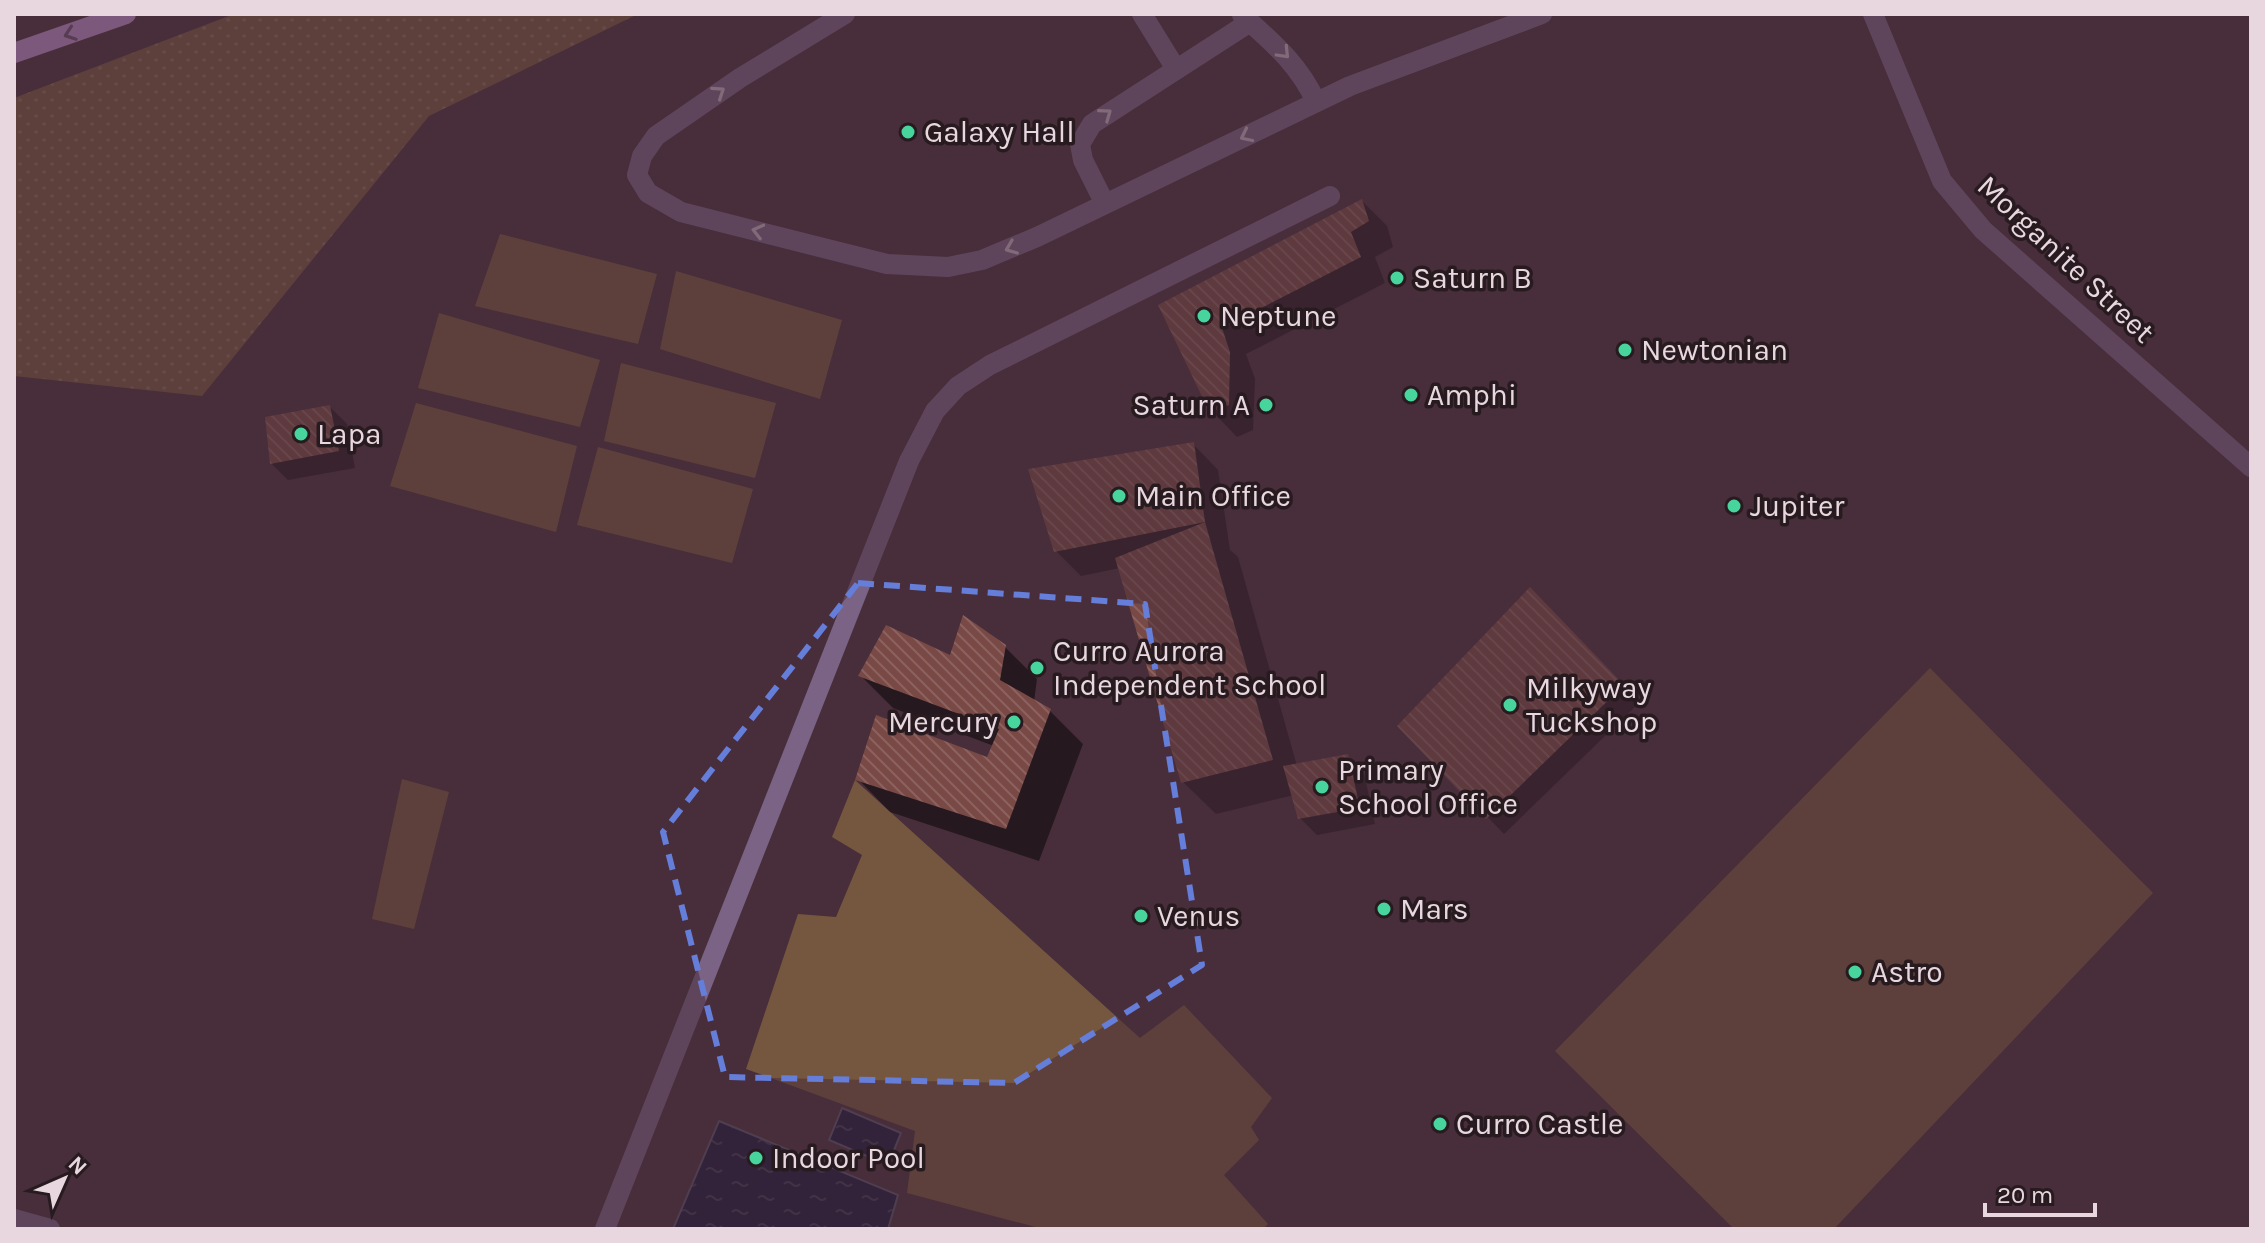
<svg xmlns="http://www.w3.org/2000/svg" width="2265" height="1243" font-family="Karla,sans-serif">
<defs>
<pattern id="grass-dots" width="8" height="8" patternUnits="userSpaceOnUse" patternTransform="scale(2)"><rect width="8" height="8" fill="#75573f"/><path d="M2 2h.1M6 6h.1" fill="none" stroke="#896e5a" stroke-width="1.8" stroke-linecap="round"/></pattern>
<pattern id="water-ripples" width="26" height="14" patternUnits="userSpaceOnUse" patternTransform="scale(2)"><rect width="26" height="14" fill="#18173a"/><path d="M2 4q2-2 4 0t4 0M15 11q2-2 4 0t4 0" fill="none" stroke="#3a3856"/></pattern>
<pattern id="building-back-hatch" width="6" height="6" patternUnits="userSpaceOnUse" patternTransform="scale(2)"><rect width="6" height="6" fill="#784945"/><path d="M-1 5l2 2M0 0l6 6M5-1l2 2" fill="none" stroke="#8b625f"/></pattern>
</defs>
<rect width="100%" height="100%" fill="#482e3a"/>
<path fill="url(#grass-dots)" d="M234 14H638L429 116 202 396 14 376V98Z"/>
<path fill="#75573f" d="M500 234 657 274 638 344 475 306Z
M676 271 842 320 820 399 660 349Z
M439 313 600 360 580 427 418 388Z
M621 363 776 403 755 478 604 441Z
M416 403 577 446 556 532 390 486Z
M598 447 753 489 732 563 577 525Z
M1930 668 2153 893 1834 1229H1734L1555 1051Z
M402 779 449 792 414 929 372 919Z
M855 780 1140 1038 1184 1005 1272 1098 1251 1127 1259 1140 1224 1175 1268 1224 1263 1229H1043L907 1193 915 1131 746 1069 798 914 836 917 862 855 832 837Z"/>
<path fill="url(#water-ripples)" stroke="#57516c" stroke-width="2" d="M842 1108 901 1133 888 1165 829 1140Z
M719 1121 898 1195 888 1229H673Z"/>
<path fill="#0007" d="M1362 201 1387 226 1393 247 1375 257 1385 283 1246 354 1255 379 1253 430 1237 437 1212 411 1161 306Z
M330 407 347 424 355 468 288 480 271 463Z
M1193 444 1218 470 1230 550 1238 557 1297 766 1347 756 1364 773 1375 824 1317 835 1300 818 1294 795 1216 814 1183 782 1120 568 1081 576 1056 551Z
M1530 590 1639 703 1504 834 1400 726Z
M1004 646 1037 679 1034 702 1050 711 1083 744 1039 861 890 812 858 779 988 760 994 746 893 708 861 676Z"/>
<path fill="url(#building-back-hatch)" d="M1362 199 1369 221 1351 232 1361 257 1222 328 1230 352 1229 405 1210 413 1158 305Z
M330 405 339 451 270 464 265 417Z
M1194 442 1205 522 1054 552 1028 469Z
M1205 522 1273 760 1181 783 1115 558Z
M1530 587 1624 685 1486 819 1397 726Z
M963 615 1006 645 1000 680 1051 709 1006 829 855 780 876 715 987 757 999 729 858 676 886 625 950 655Z
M1348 754 1360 808 1298 819 1283 766Z"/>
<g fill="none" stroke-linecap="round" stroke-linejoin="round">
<path stroke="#7a6384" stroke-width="20" d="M845 14 740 78 656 136 642 156 637 175 648 193 681 212 887 264 948 267 982 260 1037 237 1350 86 1542 14
M1142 14 1176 69
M1873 14 1942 181 1983 230 2251 467
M1242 15C1272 42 1299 64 1316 102
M1105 204 1083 160 1080 144 1092 124 1250 22
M14 1219 50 1229
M605 1229 909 461 935 411 958 386 990 365 1330 196"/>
<path stroke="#bb8cce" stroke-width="20" d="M14 53 126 14"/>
</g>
<defs><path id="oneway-chevron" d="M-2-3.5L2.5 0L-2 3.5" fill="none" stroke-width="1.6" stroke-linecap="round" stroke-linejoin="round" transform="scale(2)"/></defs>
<use stroke="#6a4e6e" href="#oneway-chevron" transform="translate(70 34) rotate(161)"/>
<g stroke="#c8b4c4">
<use href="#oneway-chevron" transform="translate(1284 53) rotate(46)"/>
<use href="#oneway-chevron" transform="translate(719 92) rotate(-34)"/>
<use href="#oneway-chevron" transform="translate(1106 114) rotate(-36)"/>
<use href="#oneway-chevron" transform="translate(1246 136) rotate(154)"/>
<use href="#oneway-chevron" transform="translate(758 231) rotate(-166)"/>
<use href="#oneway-chevron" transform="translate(1011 248) rotate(158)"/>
</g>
<path d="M0 0H2265V1243H0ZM858 583 1145 604 1202 965 1014 1083 725 1077 663 832Z" fill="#482e3a" fill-opacity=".55" fill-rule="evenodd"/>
<path fill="none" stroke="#647eda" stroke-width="6" stroke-dasharray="16 10" stroke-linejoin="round" d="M858 583 1145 604 1202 965 1014 1083 725 1077 663 832Z"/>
<g fill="#48d49d" stroke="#271b20" stroke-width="3">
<circle cx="908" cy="132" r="8"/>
<circle cx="1397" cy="278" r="8"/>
<circle cx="1204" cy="316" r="8"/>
<circle cx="1625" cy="350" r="8"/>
<circle cx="1411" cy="395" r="8"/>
<circle cx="1266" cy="405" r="8"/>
<circle cx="301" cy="434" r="8"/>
<circle cx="1119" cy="496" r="8"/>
<circle cx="1734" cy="506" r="8"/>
<circle cx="1037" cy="668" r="8"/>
<circle cx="1510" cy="705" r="8"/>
<circle cx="1014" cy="722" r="8"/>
<circle cx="1322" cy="787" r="8"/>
<circle cx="1384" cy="909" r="8"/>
<circle cx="1141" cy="916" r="8"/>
<circle cx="1855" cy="972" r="8"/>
<circle cx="1440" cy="1124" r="8"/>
<circle cx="756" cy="1158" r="8"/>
</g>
<g text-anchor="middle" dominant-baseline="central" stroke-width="7" stroke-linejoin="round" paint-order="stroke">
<g font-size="30" fill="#e9d7df" stroke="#271b20" text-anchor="start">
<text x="924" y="132">Galaxy Hall</text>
<text x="1413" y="278">Saturn B</text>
<text x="1220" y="316">Neptune</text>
<text x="1641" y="350">Newtonian</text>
<text x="1427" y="395">Amphi</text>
<text x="1250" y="405" text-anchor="end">Saturn A</text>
<text x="317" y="434">Lapa</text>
<text x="1135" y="496">Main Office</text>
<text x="1750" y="506">Jupiter</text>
<text x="1053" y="651">Curro Aurora<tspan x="1053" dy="34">Independent School</tspan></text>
<text x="1526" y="688">Milkyway<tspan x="1526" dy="34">Tuckshop</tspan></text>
<text x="998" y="722" text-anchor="end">Mercury</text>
<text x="1338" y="770">Primary<tspan x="1338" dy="34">School Office</tspan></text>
<text x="1400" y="909">Mars</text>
<text x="1157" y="916">Venus</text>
<text x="1871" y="972">Astro</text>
<text x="1456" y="1124">Curro Castle</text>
<text x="772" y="1158">Indoor Pool</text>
</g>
<g font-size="30" fill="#e9d7df" stroke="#271b20">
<text transform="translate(2066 259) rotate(43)">Morganite Street</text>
</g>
</g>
<rect width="2265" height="1243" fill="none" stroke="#e9d7df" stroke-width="32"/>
<g transform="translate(64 1179) rotate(45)" stroke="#271b20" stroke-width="6" paint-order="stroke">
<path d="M0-6L14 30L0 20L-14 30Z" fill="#e9d7df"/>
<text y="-12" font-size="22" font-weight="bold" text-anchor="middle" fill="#e9d7df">N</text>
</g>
<path d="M1985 1203v12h110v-12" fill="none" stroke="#e9d7df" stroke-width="4"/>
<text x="1997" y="1203" font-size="24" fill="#e9d7df" stroke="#271b20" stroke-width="6" paint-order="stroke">20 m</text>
</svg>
